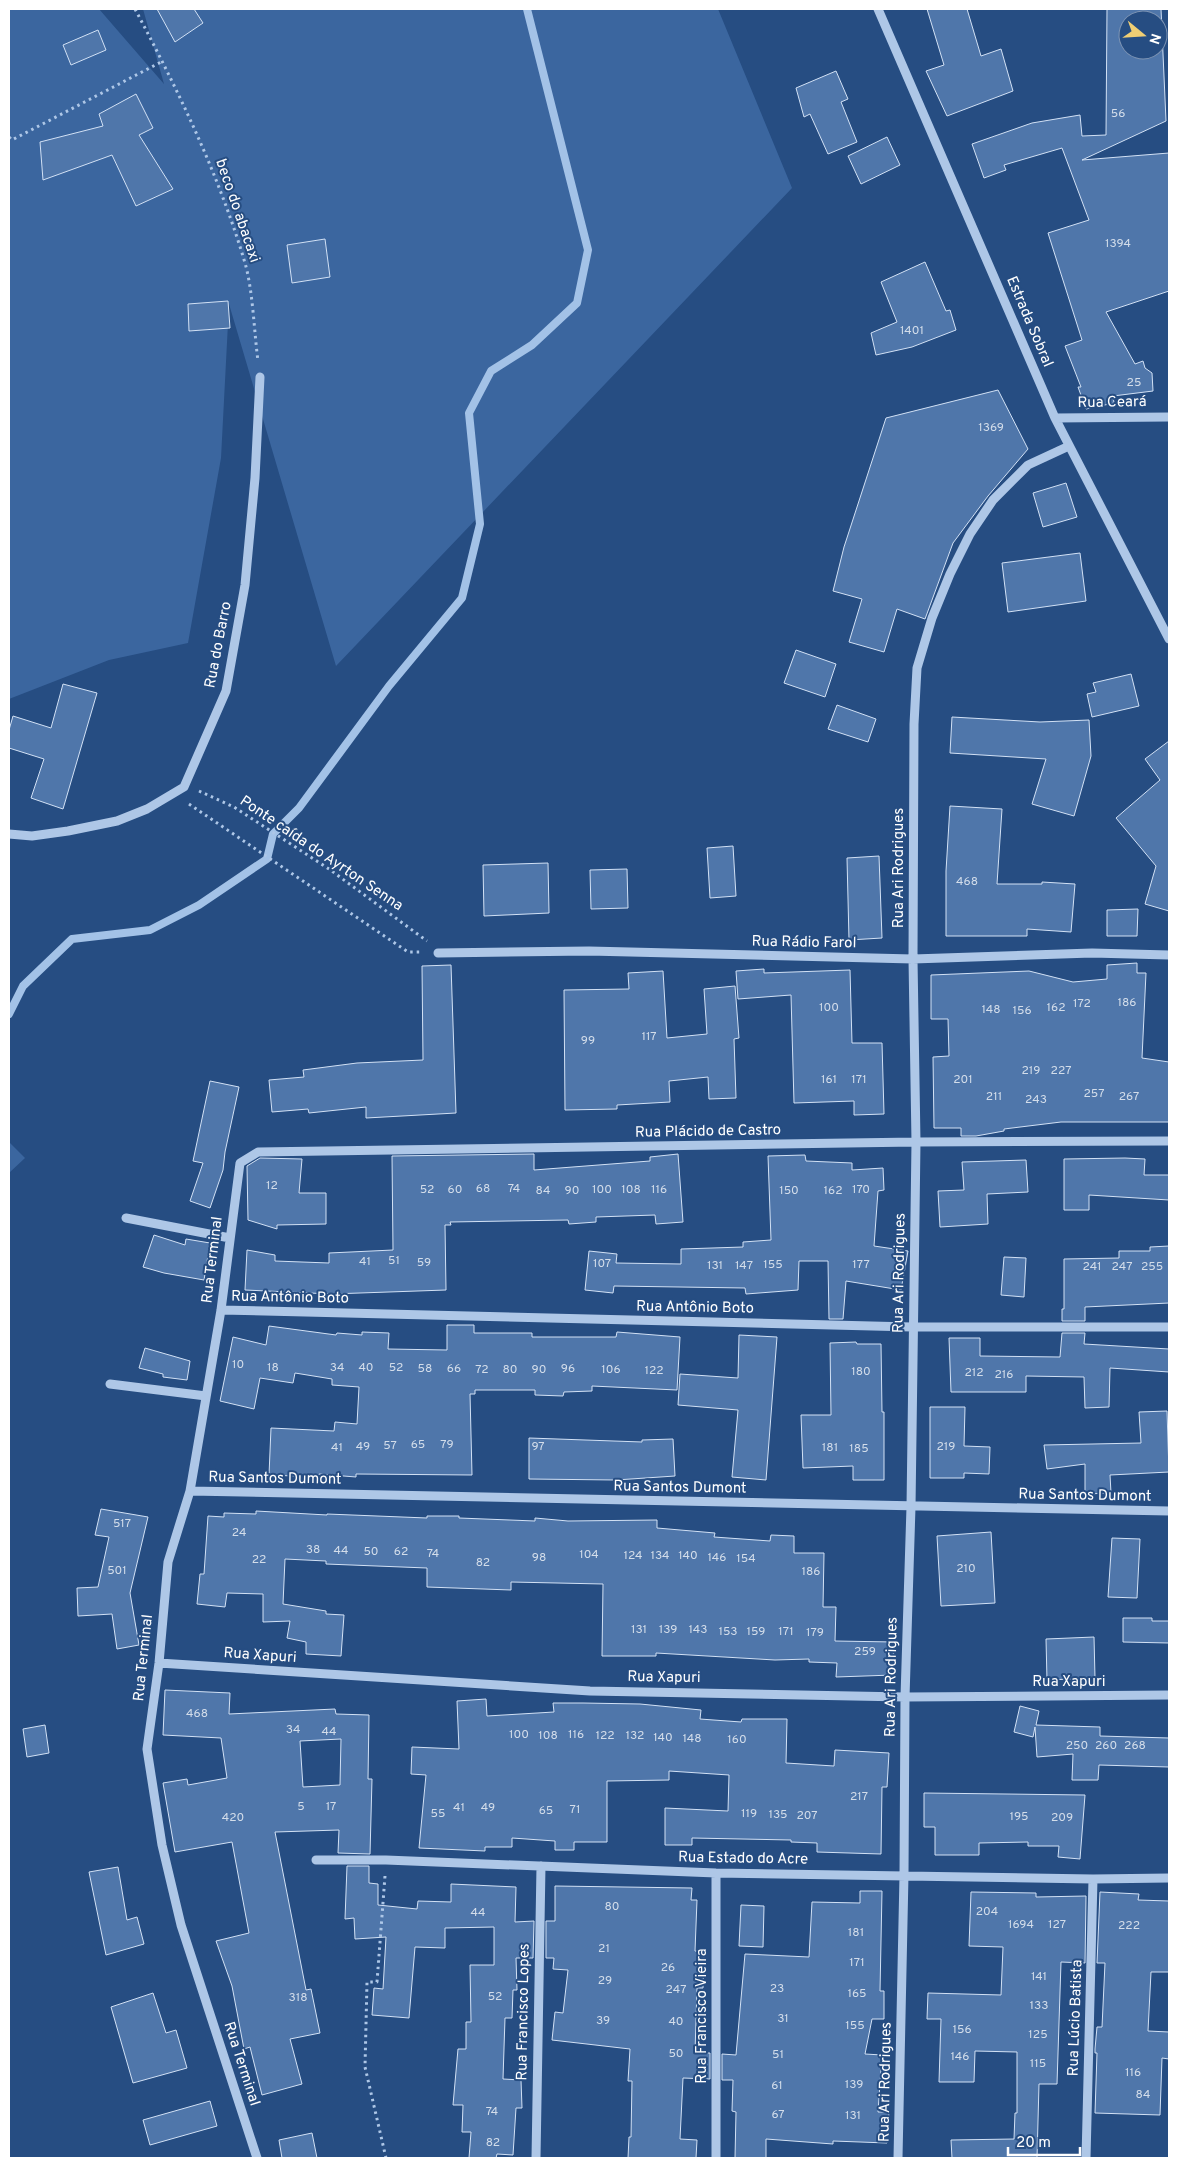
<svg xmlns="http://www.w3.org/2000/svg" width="1178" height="2167" font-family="Overpass,sans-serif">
<rect width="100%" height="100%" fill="#264d82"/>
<path fill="#3b669f" d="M9 9H99L164 84 143 9H718L792 188 336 666 229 304 221 458 188 643 109 660 9 699Z
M9 1142 25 1158 9 1173Z"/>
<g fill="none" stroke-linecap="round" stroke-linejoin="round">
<path stroke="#a3c2e7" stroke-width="8" d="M9 1014 23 986 72 939 150 930 199 905 267 859 273 834 299 808 389 686 462 598 480 524 469 413 491 371 532 345 577 303 588 250 527 9"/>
</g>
<path fill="#4f76aa" stroke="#d2e1f5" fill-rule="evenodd" d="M157 9H194L203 23 175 42Z
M927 9H967L981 56 1001 49 1013 91 947 116 926 71 944 65Z
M1107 9H1161L1166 121 1082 160 1169 153V291L1106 312 1135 364 1143 361 1145 368 1152 373 1153 391 1113 396 1114 403 1086 409 1078 387H1081L1065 346 1082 340 1048 233 1089 220 1062 148 1004 165 1006 170 984 178 972 144 1032 123 1080 115 1082 136 1106 135ZM1128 20H1158V50H1128Z
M98 30 106 50 71 65 63 45Z
M836 71 848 99 841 102 857 142 828 154 810 114 804 117 796 88Z
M136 94 153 128 139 135 173 189 136 206 112 155 43 180 40 142 103 126 99 114Z
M887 137 900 165 861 184 848 156Z
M325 239 330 277 292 283 287 245Z
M925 262 946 311 950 310 956 330 912 347 876 355 871 333 897 322 881 282Z
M228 301 230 328 189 331 188 304Z
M998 390 1028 449 988 496 953 543 925 619 897 609 884 652 849 642 862 599 833 591 844 547 886 418Z
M1066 483 1077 517 1043 527 1033 493Z
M1080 553 1086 601 1008 612 1002 563Z
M796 650 836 664 825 697 784 683Z
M1131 674 1139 706 1092 717 1087 694 1096 692 1093 683Z
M63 684 97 693 63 809 31 798 44 759 9 748V730L13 716 51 728Z
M837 705 876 719 868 742 828 729Z
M952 717 1040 722 1089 720 1091 756 1074 816 1032 804 1046 759 950 753Z
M1169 741V911L1145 904 1156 866 1116 818 1160 780 1145 759Z
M950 806 1002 809 997 884H1042V882L1075 884 1071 932 1027 929V936H946V871Z
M733 846 736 896 710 898 707 848Z
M879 856 882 938 849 940 847 858Z
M548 863 549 913 484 916 483 865Z
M627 869 628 908 591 909 590 870Z
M1138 909 1137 936H1107V910Z
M1137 963V973H1146L1142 1058 1169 1062V1122H1061L1004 1129V1131L976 1136H961V1128H934L933 1057 949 1056 948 1019H931V975L1029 971 1073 982 1107 979V965Z
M451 965 456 1113 366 1118V1107L309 1113 308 1109 272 1112 269 1080 304 1077 303 1070 357 1063 423 1060 422 966Z
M764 969V973L850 970 852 1043H882L884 1114 854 1115V1101L794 1103 791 995 738 999 736 971Z
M663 971 667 1038 707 1034 704 989 735 986 739 1038 734 1039 736 1098 709 1099 708 1077 669 1081 670 1102 617 1105V1109L565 1110 564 990 629 989 628 973Z
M210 1081 239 1087 225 1152 223 1170 210 1208 190 1201 203 1163 193 1161Z
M534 1154V1170L650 1161V1157L678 1154 683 1222 656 1224 655 1215 596 1217V1222L569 1224 568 1220 450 1222 451 1225H445L446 1290 331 1294 245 1290 247 1250 275 1255V1261L329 1263V1253L393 1250 392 1156Z
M805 1155 806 1161 852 1163V1170L883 1168 884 1190 878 1191 874 1246 908 1251 901 1290 846 1281 843 1319H829L828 1261H799L798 1290 746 1294 745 1288 614 1286 613 1293 585 1290 589 1251 617 1254 616 1263 681 1264V1249L743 1247V1242L771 1240 768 1156Z
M260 1158 302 1159 299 1193H326V1224L277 1225V1229L248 1220 247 1166Z
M1125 1158 1145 1159 1144 1175H1169V1200L1089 1195V1210H1064V1159Z
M1026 1160 1028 1192 987 1194 988 1224 940 1227 938 1191 964 1190 962 1162Z
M154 1235 185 1245 186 1239 210 1243 204 1280 164 1273 143 1267Z
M1169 1246V1303L1085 1307V1321H1062V1309H1064V1259L1119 1258V1251H1150V1247Z
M1004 1257 1026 1258 1024 1297 1001 1295Z
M447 1325H474V1333H532V1337H616L617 1332 680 1337 677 1390 592 1386V1391L564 1392 563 1396 535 1395V1390H475V1394H470L472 1475 356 1474V1477L319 1474 318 1477 269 1475 271 1428 334 1431 335 1422 357 1424 359 1387 332 1385V1379L295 1373 293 1383 260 1378 254 1409 220 1401 233 1337 266 1345 269 1326 336 1335 337 1333 362 1335V1332L389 1333 388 1349 447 1350Z
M1062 1333H1085L1084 1344 1169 1349V1372L1110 1368 1109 1407 1085 1408 1084 1377 1026 1376V1392H951L949 1338H980V1356L1060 1357Z
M739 1335 777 1337 766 1480 732 1477 738 1410 678 1405 680 1374 738 1378Z
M856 1342 857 1344H881L882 1412H884V1480H853V1466L803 1468 801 1415H831L830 1343Z
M145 1348 190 1361 187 1380 163 1377V1374L139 1368Z
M930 1407H965L964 1446 990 1447 989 1474 964 1473V1478H930Z
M1167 1411 1169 1472 1110 1475 1111 1493 1085 1494V1464L1047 1469 1044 1445 1141 1443 1139 1412Z
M529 1438 642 1442V1440L673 1439 675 1476 616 1480 529 1479Z
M101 1509 148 1517 130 1593 139 1645 117 1649 112 1614 78 1616 77 1588 98 1587 109 1537 95 1535Z
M256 1511 327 1515V1514L427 1518V1516H459V1518L535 1521V1518L568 1521 657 1520V1528L715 1533 714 1537 770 1541 771 1535 794 1536V1553H824L823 1607H836L835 1641 894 1642 893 1675 836 1677 837 1663 809 1662V1659L775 1660 656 1653V1656H602L603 1584 511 1582V1590L427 1587V1568L326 1564V1561L285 1559 283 1604 326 1611V1614L344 1615 341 1656 306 1654V1642L287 1638 290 1621 263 1622V1594L227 1593 225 1607 197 1604 200 1574H204L208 1516 224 1517V1513L256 1514Z
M991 1532 995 1603 941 1606 937 1536Z
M1112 1538 1140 1539 1137 1598 1108 1597Z
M1123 1618H1152V1621H1169V1643L1123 1642Z
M1094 1637 1095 1678 1047 1680 1046 1639Z
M165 1690 230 1693 229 1714 335 1709 336 1714 369 1715 368 1779H372L370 1854 338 1853 339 1830 275 1832 306 1990 311 1989 320 2033 290 2039 302 2084 262 2095 250 2047 244 2049 232 1986 216 1941 249 1933 232 1842 175 1852 163 1783 187 1779 188 1785 227 1778 221 1738 163 1735ZM341 1739 340 1785 303 1787 300 1741Z
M486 1699 487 1716 554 1712 553 1703H583L640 1704 701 1710 700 1719 741 1722 742 1719H787L786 1763 834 1766 835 1750 889 1753 887 1787H882L881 1854 817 1852V1843L791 1842V1840L692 1838V1845H665V1808L728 1811 729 1775 669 1771V1780L607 1781V1842H574V1850H555V1841L512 1838V1847H485V1851L419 1848 426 1775 411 1774 412 1747 459 1749 457 1701Z
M1020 1706 1039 1711 1036 1725 1100 1727V1736L1169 1738V1767L1099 1765 1098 1780H1072L1073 1754 1037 1757 1035 1727 1033 1737 1014 1732Z
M45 1725 49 1753 27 1757 23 1729Z
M924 1793 1085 1795 1080 1859 1058 1857 1059 1846H1028V1842L979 1843V1855H935V1827H924Z
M347 1866H369V1883L378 1884V1905L417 1909 418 1901 451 1902V1884L516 1887 515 1922 534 1921 533 1958H516L517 1990H513L512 2018H505L503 2079 521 2080 522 2108H516L513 2155 497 2154 496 2158H469L471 2132H462L463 2105H453L458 2049H466V2022H471L470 1965H494V1927L445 1928V1948L415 1947 409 2018 372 2015 374 1988 383 1989 386 1937 355 1939 354 1918 345 1919Z
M118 1867 127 1920 137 1917 144 1944 106 1955 89 1872Z
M555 1886 692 1888 691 1900H697L695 1951 704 1952 703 1988H697L695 2053H710V2079L683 2078 680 2139 697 2140 696 2158H628L629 2137H631L632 2081H628L630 2049 552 2040 555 2012 563 2013 568 1970 553 1969 554 1958H546V1921H555Z
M860 1891H882L880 1991H884V2019H872L865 2054 882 2055 878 2112H889L887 2143 833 2141V2144L766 2139V2158H735L736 2112 732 2111 733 2080H722V2054L736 2055 745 1954 809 1957 812 1902 860 1903Z
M971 1892 1036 1893V1897L1086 1896 1085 1963 1061 1962 1057 2084H1039L1037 2158H952L951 2140 1014 2139 1015 2113H1017V2052L975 2051 974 2082H939L941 2019H927L928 1993 1001 1995 1003 1947 969 1946Z
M1100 1892 1139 1894 1138 1900 1169 1901V1972H1151L1148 2031 1169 2032V2059L1162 2058 1160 2115 1095 2113 1097 2053H1095V2049L1097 2027H1102L1105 1963H1097Z
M741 1905 764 1906 763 1947 739 1946Z
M153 1993 166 2033 176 2030 187 2068 133 2083 111 2007Z
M210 2101 217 2126 150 2145 143 2120Z
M312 2133 317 2158H282L279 2140Z"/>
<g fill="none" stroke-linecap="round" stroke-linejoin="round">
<path stroke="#aec7e7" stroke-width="3" stroke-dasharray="2.5 4" stroke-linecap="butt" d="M135 9C178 90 219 175 245 263 253 291 254 331 258 361
M9 137 12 140 163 61
M199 791 234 807 329 869 427 941
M189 804 408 952H422
M385 1876 377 1982H367L365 2067 386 2158"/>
<path stroke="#aec7e7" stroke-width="9" d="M878 9 1055 418 1169 639
M1055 418 1169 417
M9 834 32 836 68 831 117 821 147 809 184 787 226 691 245 585 255 478 260 377
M438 953 589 951 913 959 1092 953 1169 955
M126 1218 230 1238
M221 1310 912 1327H1169
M110 1384 206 1396
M190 1491 1169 1511
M159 1663 590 1691 905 1697 1169 1695
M316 1860H386L716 1873 1093 1879 1169 1878
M257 2158 181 1925 162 1845 147 1749 159 1663 168 1562 190 1491 221 1310 240 1163 258 1152 916 1142 1169 1141
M536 2158 541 1866
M716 2158V1873
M898 2158 904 1875 905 1697 911 1507 916 1142 913 959 914 724 917 668 932 618 950 574 970 534 993 500 1028 465 1069 446
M1086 2158 1093 1879"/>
</g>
<g text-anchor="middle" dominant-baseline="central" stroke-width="4" stroke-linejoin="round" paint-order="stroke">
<g font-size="12" fill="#d3ddea">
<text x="1118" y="114">56</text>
<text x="1118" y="244">1394</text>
<text x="912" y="331">1401</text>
<text x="1134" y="383">25</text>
<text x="991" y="428">1369</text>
<text x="967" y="882">468</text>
<text x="1127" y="1003">186</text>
<text x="1082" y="1004">172</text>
<text x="829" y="1008">100</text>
<text x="1056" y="1008">162</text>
<text x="991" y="1010">148</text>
<text x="1022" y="1011">156</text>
<text x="649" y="1037">117</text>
<text x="588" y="1041">99</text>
<text x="1031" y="1071">219</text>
<text x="1061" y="1071">227</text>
<text x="829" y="1080">161</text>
<text x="859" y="1080">171</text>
<text x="963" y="1080">201</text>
<text x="1094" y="1094">257</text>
<text x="994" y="1097">211</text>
<text x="1129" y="1097">267</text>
<text x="1036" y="1100">243</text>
<text x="272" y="1186">12</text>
<text x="483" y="1189">68</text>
<text x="514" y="1189">74</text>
<text x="427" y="1190">52</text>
<text x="455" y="1190">60</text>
<text x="602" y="1190">100</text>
<text x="631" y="1190">108</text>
<text x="659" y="1190">116</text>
<text x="861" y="1190">170</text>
<text x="543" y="1191">84</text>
<text x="572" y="1191">90</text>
<text x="789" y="1191">150</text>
<text x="833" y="1191">162</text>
<text x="394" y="1261">51</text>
<text x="365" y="1262">41</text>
<text x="424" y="1263">59</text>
<text x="602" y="1264">107</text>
<text x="773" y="1265">155</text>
<text x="861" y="1265">177</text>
<text x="715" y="1266">131</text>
<text x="744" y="1266">147</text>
<text x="1092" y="1267">241</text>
<text x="1122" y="1267">247</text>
<text x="1152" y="1267">255</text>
<text x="238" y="1365">10</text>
<text x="273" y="1368">18</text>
<text x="337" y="1368">34</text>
<text x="366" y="1368">40</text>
<text x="396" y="1368">52</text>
<text x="425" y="1369">58</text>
<text x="454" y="1369">66</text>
<text x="568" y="1369">96</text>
<text x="482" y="1370">72</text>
<text x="510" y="1370">80</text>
<text x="539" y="1370">90</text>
<text x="611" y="1370">106</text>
<text x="654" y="1371">122</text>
<text x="861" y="1372">180</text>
<text x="974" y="1373">212</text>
<text x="1004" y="1375">216</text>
<text x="418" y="1445">65</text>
<text x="447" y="1445">79</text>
<text x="390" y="1446">57</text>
<text x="363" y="1447">49</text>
<text x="538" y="1447">97</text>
<text x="946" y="1447">219</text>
<text x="337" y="1448">41</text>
<text x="830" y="1448">181</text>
<text x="859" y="1449">185</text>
<text x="122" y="1524">517</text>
<text x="239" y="1533">24</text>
<text x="313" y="1550">38</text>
<text x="341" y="1551">44</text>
<text x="371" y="1552">50</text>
<text x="401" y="1552">62</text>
<text x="433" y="1554">74</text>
<text x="589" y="1555">104</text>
<text x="633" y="1556">124</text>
<text x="660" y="1556">134</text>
<text x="688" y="1556">140</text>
<text x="539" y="1558">98</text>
<text x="717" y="1558">146</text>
<text x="746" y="1559">154</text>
<text x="259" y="1560">22</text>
<text x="483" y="1563">82</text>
<text x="966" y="1569">210</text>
<text x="117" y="1571">501</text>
<text x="811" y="1572">186</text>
<text x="639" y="1630">131</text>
<text x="668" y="1630">139</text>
<text x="698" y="1630">143</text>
<text x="728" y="1632">153</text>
<text x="756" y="1632">159</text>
<text x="786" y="1632">171</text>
<text x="815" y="1633">179</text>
<text x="865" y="1652">259</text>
<text x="197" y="1714">468</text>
<text x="293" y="1730">34</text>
<text x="329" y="1732">44</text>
<text x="519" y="1735">100</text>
<text x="576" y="1735">116</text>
<text x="548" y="1736">108</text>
<text x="605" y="1736">122</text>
<text x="635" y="1736">132</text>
<text x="663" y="1738">140</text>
<text x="692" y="1739">148</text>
<text x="737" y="1740">160</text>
<text x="1077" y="1746">250</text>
<text x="1106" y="1746">260</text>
<text x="1135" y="1746">268</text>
<text x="859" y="1797">217</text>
<text x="301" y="1807">5</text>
<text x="331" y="1807">17</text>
<text x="459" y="1808">41</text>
<text x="488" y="1808">49</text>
<text x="575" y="1810">71</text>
<text x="546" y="1811">65</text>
<text x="438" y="1814">55</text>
<text x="749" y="1814">119</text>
<text x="778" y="1815">135</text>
<text x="807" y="1816">207</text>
<text x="1019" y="1817">195</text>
<text x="233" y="1818">420</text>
<text x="1062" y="1818">209</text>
<text x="612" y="1907">80</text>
<text x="987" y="1912">204</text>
<text x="478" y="1913">44</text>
<text x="1021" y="1925">1694</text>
<text x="1057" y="1925">127</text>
<text x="1129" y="1926">222</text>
<text x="856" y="1933">181</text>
<text x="604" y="1949">21</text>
<text x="857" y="1963">171</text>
<text x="668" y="1968">26</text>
<text x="1039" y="1977">141</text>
<text x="605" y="1981">29</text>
<text x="777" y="1989">23</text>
<text x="676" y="1990">247</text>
<text x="857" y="1994">165</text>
<text x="495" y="1997">52</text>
<text x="298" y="1998">318</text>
<text x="1039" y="2006">133</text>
<text x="783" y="2019">31</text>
<text x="603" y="2021">39</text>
<text x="676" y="2022">40</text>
<text x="855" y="2026">155</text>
<text x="962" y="2030">156</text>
<text x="1038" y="2035">125</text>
<text x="676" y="2054">50</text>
<text x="778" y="2055">51</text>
<text x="960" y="2057">146</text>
<text x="1038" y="2064">115</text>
<text x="1133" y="2073">116</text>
<text x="854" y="2085">139</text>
<text x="777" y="2086">61</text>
<text x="1143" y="2095">84</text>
<text x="492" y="2112">74</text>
<text x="778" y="2115">67</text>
<text x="853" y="2116">131</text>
<text x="493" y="2143">82</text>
</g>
<g font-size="15" fill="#fff" stroke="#264d82">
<text transform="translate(237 211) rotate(71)">beco do abacaxi</text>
<text transform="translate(1029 322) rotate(67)">Estrada Sobral</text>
<text transform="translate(1112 403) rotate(-1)">Rua Ceará</text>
<text transform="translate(219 645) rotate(-79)">Rua do Barro</text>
<text transform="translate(321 854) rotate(34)">Ponte caída do Ayrton Senna</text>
<text transform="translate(899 868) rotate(-90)">Rua Ari Rodrigues</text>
<text transform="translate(804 943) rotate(1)">Rua Rádio Farol</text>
<text transform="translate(708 1132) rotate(-1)">Rua Plácido de Castro</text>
<text transform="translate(213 1260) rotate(-83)">Rua Terminal</text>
<text transform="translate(900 1273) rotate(-89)">Rua Ari Rodrigues</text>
<text transform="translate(290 1298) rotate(1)">Rua Antônio Boto</text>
<text transform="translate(695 1308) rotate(1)">Rua Antônio Boto</text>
<text transform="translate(275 1479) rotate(1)">Rua Santos Dumont</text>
<text transform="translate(680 1488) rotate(1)">Rua Santos Dumont</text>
<text transform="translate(1085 1496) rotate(1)">Rua Santos Dumont</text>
<text transform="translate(260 1656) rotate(4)">Rua Xapuri</text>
<text transform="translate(144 1658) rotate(-84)">Rua Terminal</text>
<text transform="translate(892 1677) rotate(-89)">Rua Ari Rodrigues</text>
<text transform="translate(664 1678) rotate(1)">Rua Xapuri</text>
<text x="1069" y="1682">Rua Xapuri</text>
<text transform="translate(743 1859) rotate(1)">Rua Estado do Acre</text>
<text transform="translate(524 2012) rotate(-89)">Rua Francisco Lopes</text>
<text transform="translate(702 2016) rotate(-90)">Rua Francisco Vieira</text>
<text transform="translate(1076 2018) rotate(-88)">Rua Lúcio Batista</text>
<text transform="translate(241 2064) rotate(72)">Rua Terminal</text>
<text transform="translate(886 2082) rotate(-89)">Rua Ari Rodrigues</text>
</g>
</g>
<rect width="1178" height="2167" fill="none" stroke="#ffffff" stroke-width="20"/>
<g transform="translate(1143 35) rotate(108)"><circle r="24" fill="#264d82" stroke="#7d94b4"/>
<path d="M0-4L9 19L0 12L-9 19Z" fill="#efce74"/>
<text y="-8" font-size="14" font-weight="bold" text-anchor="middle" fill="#ffffff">N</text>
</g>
<path d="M1008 2147v8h72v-8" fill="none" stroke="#ffffff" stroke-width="2.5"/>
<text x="1016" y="2147" font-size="15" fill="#ffffff" stroke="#264d82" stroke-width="4" paint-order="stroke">20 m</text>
</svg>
